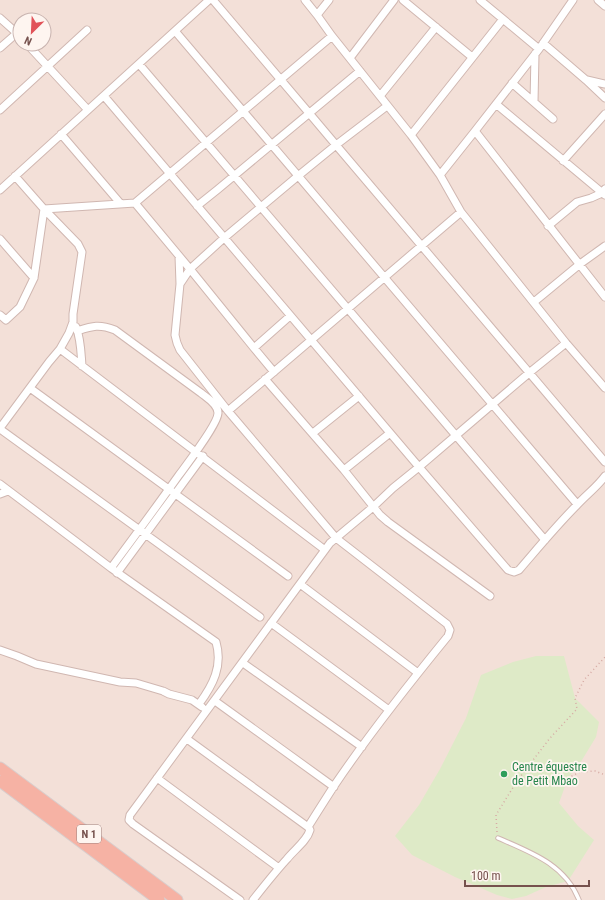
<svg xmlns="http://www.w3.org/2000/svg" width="605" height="900" font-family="'Roboto Condensed',sans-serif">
<rect width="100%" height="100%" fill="#fcf0e9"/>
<path fill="#f3e0d8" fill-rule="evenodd" d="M0 0H605V900H0ZM20 20H44V44H20Z"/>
<path fill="#deeac7" d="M536 656H564L575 698 599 722 596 737 582 760 568 778 559 803 578 826 594 840 568 881 546 887 526 896 512 899 497 895 455 877 412 855 395 836 419 805 440 769 466 718 481 675 513 662Z"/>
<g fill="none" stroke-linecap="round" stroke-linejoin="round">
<defs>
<path id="service" d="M498 838C530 852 565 864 579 900"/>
<path id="minor" d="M213 0 309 113 336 145 605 462
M305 0 317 15 332 36 411 135 427 157 440 175 461 212 566 343 605 388
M403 0 472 57
M480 0 539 49
M598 0 605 6
M317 15 329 0
M0 18 20 36
M175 31 577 504
M543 43 586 80 605 98
M27 44 88 110
M0 48 17 33
M350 58 394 0
M139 64 545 540
M587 80 605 84
M512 83 553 119
M104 96 419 467 508 570 514 572 519 570C538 548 556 526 577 505 586 495 597 487 605 476
M380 96 436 27
M534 102 535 54
M496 104 605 195
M0 110 87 30
M475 131 605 297
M61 134 120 203
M411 135 503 19
M563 161 605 114
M440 175 475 131 539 49 573 0
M0 190 209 0
M135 203 332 36
M197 206 217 190 360 71
M44 209 135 203 190 269 254 348 274 372
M548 226 577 202 591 198 602 193 605 189
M0 239 34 278
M179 256 180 284
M534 302 580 264 605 246
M0 315 6 320 20 307 34 278 44 209
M76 327C81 339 81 353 82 366
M77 331C93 326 99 324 115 330L201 393C207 398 218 404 218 413 218 424 187 464 179 475 157 506 134 537 111 568
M254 348 290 316
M60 349 325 550
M265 379 344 470 380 515 388 522 490 596
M30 388 288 576
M228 411 461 212
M0 428 49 362 60 349 69 333 73 322V314L82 252 78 244 44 209 15 176
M0 429 260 617
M313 433 359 396
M344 470 390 433
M0 484 111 568 216 642C223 666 213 685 199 704
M0 494 8 491
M117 573 203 456
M300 584 418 673
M271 623 389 710
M0 650 17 656 36 664 120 682 136 683 163 691 169 694 192 700 202 707
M243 663 362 747
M215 701 334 787
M187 739 308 827 310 830C307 841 294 850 287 859 275 872 264 886 253 900
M157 778 279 868
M308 827C316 814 325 800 334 786 369 734 408 685 448 636L450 630 447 624 336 538 228 411 180 350 177 343 175 335 180 284 190 269 224 238 298 176 336 145 387 106
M240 900 133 824 129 820 130 815 330 543 373 507 393 488 419 467 529 373 566 343"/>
<path id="trunk" d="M0 768 177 900
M0 781 159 900"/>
</defs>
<use href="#service" stroke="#d0b7b1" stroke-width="5.5"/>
<use href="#minor" stroke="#d0b7b1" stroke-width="9"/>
<use href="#trunk" stroke="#d9cecd" stroke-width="13"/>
<path stroke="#d6aaa4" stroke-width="1.5" stroke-dasharray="1 3" stroke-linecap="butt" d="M568 778 580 772 595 771 605 775
M497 832 496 815 517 781 550 738 577 709 575 698 584 680 605 657"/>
<use href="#service" stroke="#fff" stroke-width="3.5"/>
<use href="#minor" stroke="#fff" stroke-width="7"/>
<use href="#trunk" stroke="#f6b2a4" stroke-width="11"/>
</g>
<circle fill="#2e9e5b" stroke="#fef5f0" stroke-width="1.5" cx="504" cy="774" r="4"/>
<g text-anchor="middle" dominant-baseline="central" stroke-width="3.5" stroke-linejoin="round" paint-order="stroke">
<rect fill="#fef5f0" stroke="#9f827e" stroke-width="1" x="77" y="825" width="24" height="18" rx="3"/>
<g font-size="11" font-weight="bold" fill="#76514d">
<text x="89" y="834">N 1</text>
</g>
<g font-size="12" fill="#27864d" stroke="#fef5f0" text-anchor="start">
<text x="512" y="767">Centre équestre<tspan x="512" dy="14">de Petit Mbao</tspan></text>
</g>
</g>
<g transform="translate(32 32) rotate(204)"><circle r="19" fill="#fef5f0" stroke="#c8b3af"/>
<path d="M0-3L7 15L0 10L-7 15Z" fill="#e15359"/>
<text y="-6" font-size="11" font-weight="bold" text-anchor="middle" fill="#76514d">N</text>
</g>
<path d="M465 880v6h124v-6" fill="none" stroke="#76514d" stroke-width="2"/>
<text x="471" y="880" font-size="12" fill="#76514d" stroke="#fef5f0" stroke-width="3" paint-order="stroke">100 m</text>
</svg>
